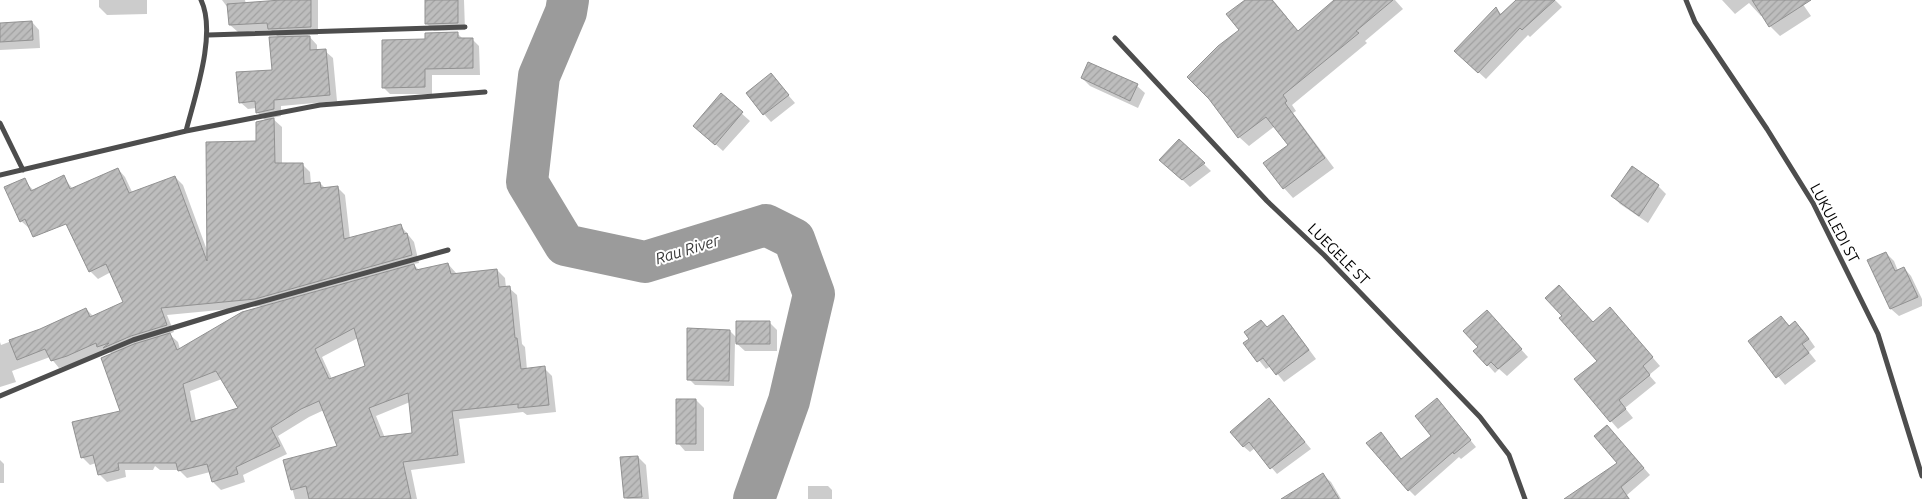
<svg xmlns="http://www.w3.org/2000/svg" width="1922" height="499" font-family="Ubuntu,sans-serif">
<defs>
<pattern id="building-hatch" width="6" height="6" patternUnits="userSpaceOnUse" patternTransform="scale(1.25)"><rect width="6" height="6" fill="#bdbdbd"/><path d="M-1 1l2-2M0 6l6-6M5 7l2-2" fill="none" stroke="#a1a1a1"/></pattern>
</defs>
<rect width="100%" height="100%" fill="#fff"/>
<path fill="#0003" fill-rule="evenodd" d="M99 0H147V14L107 15 99 7Z
M222 0H245L246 4 278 1V0H318V35H308L317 45V51H325L333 58 337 101 281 106V116L272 118 282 127V164H302L310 172 311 184 320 183 325 188 337 187 345 195 350 239 401 226 414 242 419 263 413 264 420 271 448 264 457 274 497 270 505 278 506 288H509L517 295 522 344 525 347 527 370 544 368 552 376 556 412 527 415 523 412 459 419 465 463 411 470 417 499H295L285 461 339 447 324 410 309 417 278 436 287 454 243 475 245 482 221 490 213 482 210 472 187 478 179 470H160L155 466 153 470H125L126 477 107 482 99 474 96 463 90 465 82 457 121 412 112 355 110 352 59 368 50 357 12 371 16 382 0 387V342L1 345 41 330 86 309 94 317 125 302 111 272 98 279 90 271 91 212 29 228 21 221 24 180 34 191 63 177 73 189 118 169 125 177 133 194 175 177 183 185 208 253 266 121 257 112V108L248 109 240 102 273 71 279 38 271 30 238 32 230 25 228 8ZM261 306 180 349 178 342 169 334 174 332 167 315ZM358 338 366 366 332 379 322 357ZM222 379 240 409 196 421 190 391ZM410 402 414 434 385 438 376 416Z
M425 0H464L465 30 434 31 426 23Z
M1247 0H1273L1287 17 1255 46Z
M1335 0H1395L1403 9 1365 41 1367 43 1292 105 1296 111 1293 113 1334 168 1293 198 1284 188 1289 145 1275 126 1249 146 1239 137 1249 72Z
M1518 0H1555L1562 7 1530 37 1528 35 1486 79 1463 58 1496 8 1502 15Z
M1722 0H1800L1811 16 1780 36 1770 26 1763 15 1761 16 1749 3 1735 14Z
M32 22 39 30 40 48 0 50V24Z
M457 33 463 39H472L479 46 480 75H432V94H390L383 87 426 40Z
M771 75 795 103 771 122 764 114Z
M1082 78 1137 86 1145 93 1138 108 1090 86Z
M721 95 750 121 723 151 703 133Z
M1204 164 1211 171 1190 187 1169 167Z
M1633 168 1658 186 1666 194 1648 223 1620 204 1613 196Z
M1886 253 1894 261 1898 271 1904 268 1911 276 1922 299V306L1899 316 1891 309 1869 261Z
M1610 308 1660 366 1649 375 1656 383 1625 408 1633 418 1618 429 1611 421 1593 323Z
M1283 317 1291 325 1316 359 1284 382 1271 366 1266 369 1245 343Z
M1781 318 1790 326 1795 323 1803 330 1815 347 1809 352 1816 361 1785 385 1750 341Z
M1494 320 1528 357 1507 376 1499 369 1495 373 1475 351 1480 348Z
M769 322 777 330V351H745L735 342 734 386 695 385 689 379 730 331 737 338Z
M696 400 704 408V451H685L678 443Z
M1275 406 1311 449 1277 474 1255 448 1250 452 1243 446Z
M1443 406 1476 447 1461 459 1459 457 1415 496 1409 490 1381 434 1402 460 1433 436Z
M1607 426 1650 475 1627 495 1630 499H1586L1619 463Z
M638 457 646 465 649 499H627L626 498Z
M0 460 4 464V483H0Z
M1323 475 1331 482 1341 499H1295Z
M808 486H828L832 490V499H808Z"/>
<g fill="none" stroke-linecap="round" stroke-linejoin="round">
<path stroke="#9b9b9b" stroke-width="42" d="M568 0 566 12 539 76 527 182 565 245 645 262 766 225 794 239 814 294 789 401 754 499"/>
</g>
<path fill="url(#building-hatch)" stroke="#919191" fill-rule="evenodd" d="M281 0H311V27L268 29 267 23 229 25 227 4Z
M425 0H458V23L425 24Z
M1245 0H1272L1298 31 1334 0H1393L1356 31 1359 33 1283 95 1287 101 1285 103 1325 158 1283 189 1263 163 1288 145 1266 117 1238 138 1209 99 1187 77 1218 46 1239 30 1226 14Z
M1516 0H1555L1522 30 1520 28 1478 73 1454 51 1496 7 1500 15Z
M1752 0H1811L1769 27Z
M32 21 33 40 0 42V23Z
M458 32V38H473V68L425 69V87L382 88V40L425 39V33Z
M310 36V50L326 49 330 95 274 100V109L256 113 255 101 239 103 236 72 272 70 269 37Z
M1088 62 1138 84 1130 101 1081 78Z
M771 73 789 95 763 115 746 93Z
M721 93 743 112 715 145 693 126Z
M274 118 275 163H303L304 184 320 182 321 188 338 186 344 239 401 224 404 234 407 233 412 255 255 299 161 308 167 325 131 336 103 348 109 343 97 347 96 343 67 356 51 361 45 349 17 360 9 340 40 329 86 308 90 317 123 302 106 264 89 272 66 224 33 237 25 219 20 222 4 187 25 178 31 191 64 175 70 189 118 168 129 193 175 176 207 261 206 142 256 141V122Z
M1179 139 1205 163 1182 180 1159 160Z
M1632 166 1659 185 1639 216 1611 196Z
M1886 252 1895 271 1904 267 1918 297 1890 309 1867 260Z
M448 263 451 274 497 269 499 287 510 286 515 338H517L521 369 545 366 549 405 518 408V404L452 411 458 455 403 462 411 499H309L306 486 291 490 283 460 337 446 319 401 301 409 271 428 280 446 236 467 238 474 212 482 207 464 178 471 176 463H118L119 470 98 475 93 455 81 458 72 422 120 411 101 358 134 344 170 333 177 350 242 312 414 264 416 270ZM354 328 365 366 329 379 315 349ZM216 371 238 408 191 422 183 384ZM408 393 412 433 380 437 369 408Z
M1559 285 1593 322 1610 307 1653 357 1643 366 1650 375 1619 400 1626 409 1610 422 1574 379 1597 361 1559 318 1562 316 1545 298Z
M1487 310 1522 349 1498 369 1491 362 1487 366 1473 351 1478 347 1463 331Z
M1283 315 1309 350 1276 375 1263 358 1257 362 1243 343 1249 339 1244 332 1261 320 1267 327Z
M1781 316 1789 326 1795 321 1809 339 1802 344 1809 353 1776 378 1748 341Z
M736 321H770V344H736Z
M687 328 730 330 729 381 687 380Z
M1269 398 1305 442 1270 469 1249 442 1243 447 1230 432Z
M1437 398 1471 440 1454 454 1453 452 1408 491 1366 443 1381 432 1401 459 1431 436 1415 416Z
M676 399H696V444H676Z
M1607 425 1644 468 1621 487 1629 499H1564L1617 463 1594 436Z
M638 456 642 497 624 498 620 457Z
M1323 473 1339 499H1281Z"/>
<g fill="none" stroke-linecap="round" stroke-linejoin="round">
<path stroke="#4d4d4d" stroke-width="5" d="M1686 0 1695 22 1767 129 1813 203 1878 334 1922 476
M208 35 465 27
M1115 38 1267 201 1324 255 1480 417 1509 455 1525 499
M0 123 23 170
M186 131C195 96 217 33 201 0
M0 175 186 131 320 105 485 92
M0 396 133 340 228 311 448 250"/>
</g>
<g text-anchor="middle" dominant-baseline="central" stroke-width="4" stroke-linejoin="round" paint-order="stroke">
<g font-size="15" fill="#000" stroke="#fff">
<text transform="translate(1835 223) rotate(62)">LUKULEDI ST</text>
<text transform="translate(1339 254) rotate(45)">LUEGELE ST</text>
</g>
<g font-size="16" font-style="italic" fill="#3c3c3c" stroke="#fff">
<text transform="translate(687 249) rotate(-17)">Rau River</text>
</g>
</g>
</svg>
